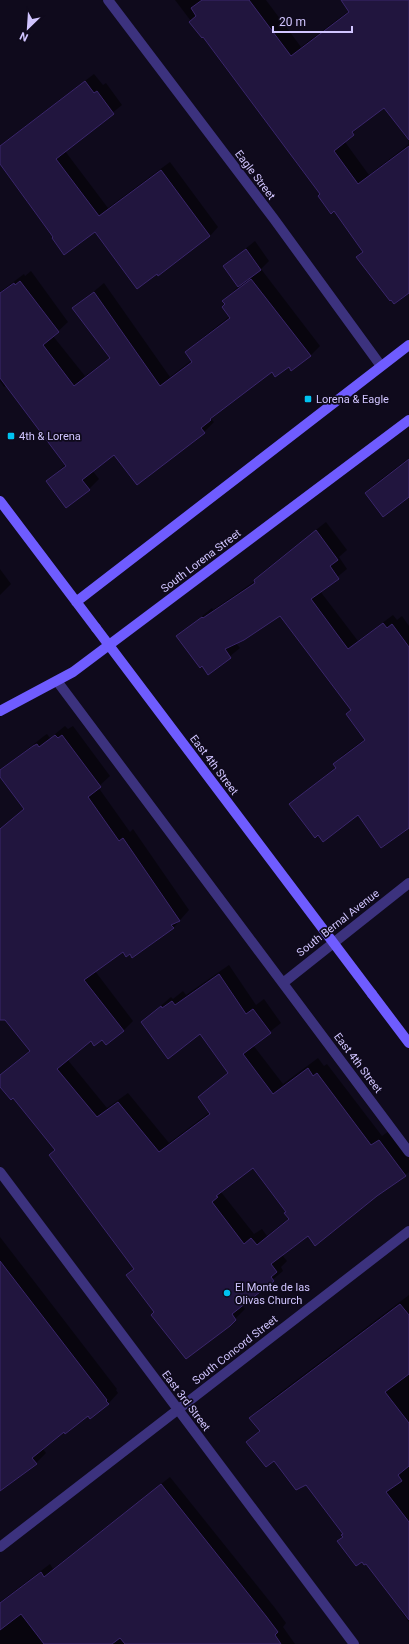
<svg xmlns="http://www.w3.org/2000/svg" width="409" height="1644" font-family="Roboto,sans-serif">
<rect width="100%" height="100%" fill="#0f0a1c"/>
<path fill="#0007" fill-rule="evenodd" d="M175 0H266L301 47 350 10 342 0H409V139L385 107 362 123 345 142 369 175 409 144V291L364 252 334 210Z
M94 74 103 85 106 83 122 105 65 151 108 208 170 162 218 227 210 236 157 273 95 231 55 237 0 162 2 144Z
M255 241 269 261 261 269 320 346 310 356 272 371 220 410 211 419 214 422 204 432 114 453 92 470 99 479 89 489 47 481 66 464 7 385 4 387 0 381V292L24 274 25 276 31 271 68 322 53 336 85 376 111 357 74 308 104 283 170 377 192 360 186 353 196 343 230 316 223 301 239 286 224 266Z
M409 458V496L366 493 376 483Z
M326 522 347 550 339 557 347 569 320 591 358 641 393 615 397 620 402 616 409 626V826L358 814 290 804 336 767 334 765 343 755 365 739 352 709 281 615 236 643 240 648 208 674 178 636 212 608 213 610 255 581 264 571Z
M0 569 11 584 0 595Z
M65 726 68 729 73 726 110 776 98 787 130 832 133 829 189 910 174 927 132 956 130 953 124 951 95 971 133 1021 123 1031 102 1038 91 1040 67 1059 107 1108 128 1093 169 1143 210 1112 199 1097 229 1072 200 1032 142 1022 171 997 173 999 183 991 186 995 229 965 256 1005 264 999 281 1023 253 1045 283 1084 318 1058 324 1066 327 1064 382 1136 389 1131 409 1157V1172L405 1175 308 1235 282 1255 287 1261 281 1267 283 1271 242 1305 245 1309 229 1325 155 1312 135 1268 50 1155 55 1149 13 1097 0 1085 1 1075 30 1050 0 1012V838L4 826 25 808 0 776V771L44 736 47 734 50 738ZM253 1166 287 1212 289 1218 267 1236 262 1229 254 1234 221 1192Z
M0 1237 117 1389 116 1390 118 1393 108 1404 64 1431 43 1449 46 1453 36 1463 0 1490Z
M409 1295V1622L400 1610 401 1608 366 1563 338 1541 344 1534 306 1483 248 1442 260 1430 251 1418 261 1407Z
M170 1477 275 1608 286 1623 283 1627 295 1644H0V1602L50 1564 53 1569Z"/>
<path fill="#21153e" stroke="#3a266b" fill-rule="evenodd" d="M202 0H249L291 56 349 12 341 0H409V140L384 108 352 132 354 135 334 151 358 184 409 146V293L394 304 391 300 390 301 356 257 363 252 334 211 331 214 318 196 320 194 203 37 202 38 189 22 196 16 191 8Z
M85 81 94 93 97 91 114 114 56 159 99 216 161 170 210 236 158 276 157 274 137 289 95 232 64 255 52 238 53 237 0 164V146Z
M246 249 261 270 238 287 223 266Z
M251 279 311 356 291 371 289 367 275 377 272 372 210 419 211 420 201 428 205 433 137 485 114 455 82 480 90 490 66 508 46 481 66 466 0 378V293L14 283 15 285 20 281 59 332 43 345 74 386 110 358 72 308 94 292 160 386 192 362 185 352 230 318 222 307 225 304 222 301Z
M409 459V497L383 517 365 493Z
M316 530 338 560 330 566 339 579 311 599 348 649 383 623 387 628 392 624 409 647V828L381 848 358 815 323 842 318 835 315 838 289 804 336 768 333 764 365 740 346 714 351 710 280 616 244 640 225 649 231 658 208 675 202 666 200 668 176 636 202 617 203 618 255 583 254 580Z
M55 735 58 738 62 735 101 787 88 797 119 841 123 838 180 921 171 925 174 928 132 958 130 954 126 957 123 952 84 980 124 1031 106 1045 102 1040 94 1046 91 1041 57 1069 97 1117 118 1102 159 1152 210 1114 198 1097 228 1073 200 1034 168 1059 141 1022 161 1006 162 1008 172 1001 175 1005 219 974 246 1014 253 1009 271 1033 243 1054 273 1094 308 1068 313 1076 317 1073 371 1145 379 1140 406 1176 377 1196 315 1246 308 1236 271 1264 277 1272 271 1277 274 1281 232 1314 236 1320 230 1326 186 1359 151 1315 154 1312 126 1275 134 1269 49 1155 55 1150 13 1098 11 1100 0 1087V1075L30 1051 5 1020H0V829L24 809 0 777V770L33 746 37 744 39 747ZM253 1168 286 1212 284 1213 289 1219 257 1245 251 1238 244 1244 212 1202 218 1197 216 1196Z
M0 1261 107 1400 106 1401 109 1404 90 1419 88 1416 65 1434 64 1432 32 1458 37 1464 0 1491Z
M400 1304 409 1315V1374L385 1392 409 1423V1466L398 1475 402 1481 386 1492 409 1522V1620L366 1564 364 1565 362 1562 356 1566 337 1541 343 1537 341 1535 343 1534 306 1485 296 1490 274 1461 266 1467 246 1442 260 1431 249 1418Z
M161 1484 266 1616 278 1632 275 1635 281 1644H125L120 1638 112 1644H44L21 1614 0 1630V1603L41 1572 44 1577Z"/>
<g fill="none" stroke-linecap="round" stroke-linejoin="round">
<path stroke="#3c327e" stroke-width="10" d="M108 0 274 219 381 366
M57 681 409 1152
M283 983 409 883
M0 1172 354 1644
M0 1547 409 1231"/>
<path stroke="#6f5cff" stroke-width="10" d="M0 501 96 628
M76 602 409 345
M0 711 73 672 409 420
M372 994 409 1043"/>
<path stroke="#6f5cff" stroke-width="10" d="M96 628 372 994"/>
</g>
<g fill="#00c2f0" stroke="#0f0a1c" stroke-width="1.5">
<rect x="304" y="395" width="8" height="8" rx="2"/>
<rect x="7" y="432" width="8" height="8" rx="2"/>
<circle cx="227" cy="1293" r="4"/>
</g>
<g text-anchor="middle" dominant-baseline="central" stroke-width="3.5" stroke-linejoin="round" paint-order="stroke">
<g font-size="11" fill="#d1c5ff" stroke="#0f0a1c">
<text transform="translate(255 175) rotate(53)">Eagle Street</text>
<text transform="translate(201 561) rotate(-37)">South Lorena Street</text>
<text transform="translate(214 765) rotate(53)">East 4th Street</text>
<text transform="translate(338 923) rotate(-38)">South Bernal Avenue</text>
<text transform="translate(358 1063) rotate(53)">East 4th Street</text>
<text transform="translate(235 1350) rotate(-38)">South Concord Street</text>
<text transform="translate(186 1401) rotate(53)">East 3rd Street</text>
</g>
<g font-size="11" fill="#d1c5ff" stroke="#0f0a1c" text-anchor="start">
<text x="316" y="399">Lorena &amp; Eagle</text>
<text x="19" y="436">4th &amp; Lorena</text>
<text x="235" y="1287">El Monte de las<tspan x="235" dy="13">Olivas Church</tspan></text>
</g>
</g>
<g transform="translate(28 28) rotate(205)" stroke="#0f0a1c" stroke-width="3" paint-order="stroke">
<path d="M0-3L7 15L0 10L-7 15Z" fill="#d1c5ff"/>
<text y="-6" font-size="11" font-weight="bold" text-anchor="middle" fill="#d1c5ff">N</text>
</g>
<path d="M273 26v6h79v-6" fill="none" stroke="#d1c5ff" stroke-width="2"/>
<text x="279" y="26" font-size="12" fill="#d1c5ff" stroke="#0f0a1c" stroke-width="3" paint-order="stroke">20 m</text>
</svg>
